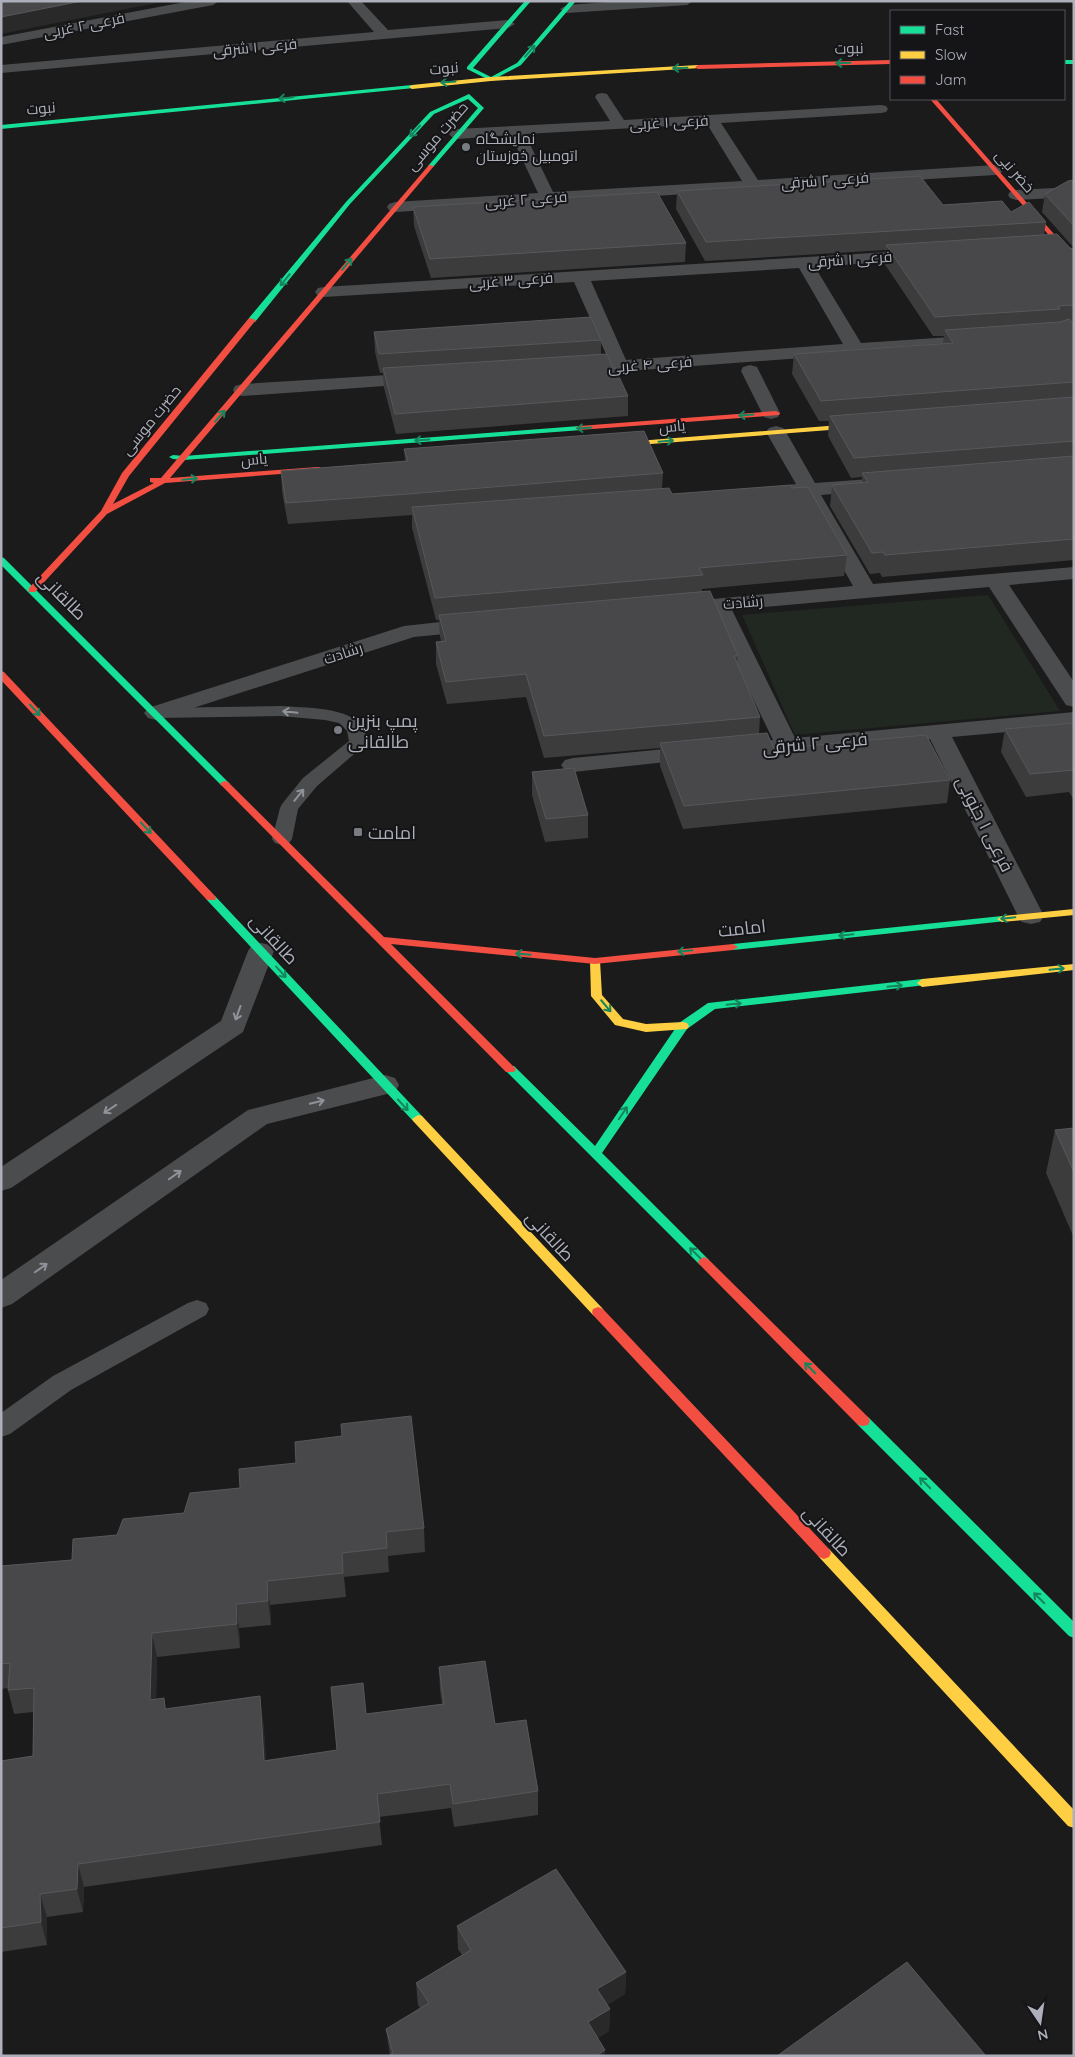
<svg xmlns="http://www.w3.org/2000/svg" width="1075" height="2057" font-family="Quicksand,Cairo,sans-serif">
<rect width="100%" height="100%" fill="#1b1b1b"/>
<path fill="#212822" d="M988 595 1060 711 795 735 742 615Z"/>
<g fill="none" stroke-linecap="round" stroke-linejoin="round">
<path fill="#4b4c4e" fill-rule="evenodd" d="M280 706C304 708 349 706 364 728 366 732 366 738 367 743L317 786 298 809 292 839 289 843 282 845 275 843 272 839 280 808 282 804 303 778 349 741 347 731 339 723 325 720 280 716 156 718 150 717 147 713 150 709 156 708Z
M197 1300 206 1303 209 1309 206 1315 71 1390 10 1434 1 1437V1413L53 1376 188 1303Z"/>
<path fill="#4b4c4e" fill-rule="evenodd" d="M190 1H219L213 5 1 45V37Z
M347 1H361L388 30 508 20 515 24 508 28 1 73V65L374 32Z
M623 1H693L687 5 567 13 560 9 567 5Z
M602 93 607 94 624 120 881 105 886 106 888 109 886 112 881 113 721 123 758 180 995 165 1001 167 1003 170 1001 173 995 175 395 212 389 210 387 207 389 204 395 202 538 193 511 135 457 139 452 137 449 134 452 131 457 129 610 121 595 97 597 94ZM707 124 742 181 553 192 525 134Z
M1074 187V197L1016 200 1010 198 1008 195 1010 192 1016 190Z
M921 250 927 251 929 255 927 259 815 267 861 343 981 335 987 336 990 340 987 344 575 375 569 373 566 369 569 365 609 361 574 282 324 297 318 296 315 292 318 288 324 287ZM799 268 843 344 626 360 591 281Z
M750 365 757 367 780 413 778 417 771 419 764 417 741 371 743 367Z
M420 373 427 375 429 379 427 383 242 396 235 394 233 390 235 386 242 384Z
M776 426 783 428 786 432 815 483 870 479 877 481 880 485 877 489 870 491 821 495 873 584 1074 567V579L1009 585 1074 682V707L1066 705 989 587 732 610 795 738 1074 712V726L952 737 1044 916 1040 922 1031 924 1022 922 1018 916 930 739 737 757 729 755 725 750 729 745 773 740 711 612 679 615 671 613 668 608 671 603 853 586 802 496 774 498 767 496 764 492 767 488 796 484 766 432 769 428Z
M477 618 485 620 488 625 485 630 414 637 156 720 148 718 144 713 148 708 404 626Z
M696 746 704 748 708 753 704 758 573 772 565 770 561 765 565 760 573 758Z
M261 943 270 945 274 951 243 1032 11 1188 1 1191V1167L221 1021 248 951 252 945Z
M385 1075 395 1078 399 1085 395 1092 267 1124 12 1304 1 1308V1280L248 1110Z"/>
<path fill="#16e098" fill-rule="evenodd" d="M525 1H531L473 68 491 77 517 63 570 1H576L521 65 491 81 467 69V67Z
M1064 60H1074V64H1064Z
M412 85 414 86V88L1 129V125Z
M469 94 484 108 433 167 428 166 478 108 468 99 434 114 350 204 255 322H249V318L346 202 430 112Z
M579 426H582V430L184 460 173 459 169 457 173 455 184 456Z
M1 557 4 558 230 784 228 786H222L1 565Z
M211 895 215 896 422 1116 424 1119 422 1122H414L207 900 206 898Z
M1002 916 1007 919 1006 921 733 950 728 947 733 944Z
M922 979 926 981 927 983 926 985 715 1009 687 1029 602 1153 708 1259 710 1262 708 1265H700L504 1069 506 1066H514L595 1146 679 1023 708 1003Z
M863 1416 868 1417 1074 1622V1638L1069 1636 858 1425 856 1421 858 1417Z"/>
<path fill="#ffcf43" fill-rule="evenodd" d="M698 65 700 68 491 81 412 89 409 87 412 85 491 77Z
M865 423H868V427L612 447 608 445 612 443Z
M1074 909V915L1002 922 997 919 1002 916Z
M595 958 600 961 602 995 623 1019 646 1024 683 1022 687 1023 689 1026 687 1029 646 1032 615 1025 591 996 590 961Z
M1074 964V970L922 987 917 983 922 979Z
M418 1115 422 1116 603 1309 604 1312 603 1315 598 1317 593 1315 414 1122 412 1119Z
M824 1547 829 1549 1074 1810V1828L1068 1826 819 1557 817 1553 819 1549Z"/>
<path fill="#f24e42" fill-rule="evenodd" d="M891 60V64L698 69 695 67 698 65Z
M930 99H936L1074 257V264Z
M429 165 434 166 170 478 317 467H320V471L165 483 107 514 35 592H29V588L101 511 122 473 249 318 256 320 129 476 113 504 154 483 150 482V478H161Z
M776 411 780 413 779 415 579 430 575 428 579 426Z
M1 671 4 672 215 896 216 898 215 900H207L1 680Z
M225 781 228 782 384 937 595 958 733 944 738 947 733 950 595 964 391 944 516 1069 514 1072H506L222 786 220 784 222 782Z
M704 1257 708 1259 868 1417 870 1421 868 1425 863 1426 858 1425 700 1265 698 1262 700 1259Z
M598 1307 603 1309 829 1549 831 1553 829 1557 824 1559 819 1557 593 1315 592 1312 593 1309Z"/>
</g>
<path fill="#3c3c3d" d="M1074 180V248L1042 212 1045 194Z
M677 191 943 205 1011 212 1046 222 1044 235 1070 248 1074 249V324H1073L1074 325V560L882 577 880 573 870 574 830 506 832 485 862 482V477L851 478 828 436 829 421H819L792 374 794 354 943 343 944 336H933L884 263 885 250 705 261 676 209Z
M413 207 686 243 685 262 431 278 414 226Z
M374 332 601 340V354L613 368 628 396V416L396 434 384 388 383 373H380L375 352Z
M404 449 663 473 662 488 672 494 792 488 847 555 844 576 702 589V592L738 656 737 664 760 717 759 734 774 749 950 780 947 803 683 829 660 766V748L544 758 526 697 447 704 436 664V642L441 641 440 637 439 620H436L412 528V515L288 524 282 492 281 471 405 461Z
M1074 723V800L1069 792 1026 797 1001 752 1005 729Z
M532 772 588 815V838L545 842 532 795Z
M1074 1128V1238L1046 1173 1055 1130Z
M424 1528 425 1552 388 1556 389 1572 344 1577 346 1597 270 1605 271 1625 239 1628 240 1648 157 1657 156 1699 164 1698 166 1709 263 1719 266 1760 337 1750 366 1714 442 1704 440 1690 439 1667 495 1724 538 1791V1815L454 1827 451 1808 379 1817 382 1845 84 1887 83 1912 47 1917V1945L1 1952V1761L33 1756V1712L14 1714 8 1690V1688L1 1689V1566Z
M457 1926 626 1972 625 1994 607 2005 610 2009 609 2031 598 2038 390 2055 386 2029 420 2008 418 2005 416 1983 462 1955 458 1949Z"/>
<path fill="#292929" d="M82 1H167L1 34V17Z
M267 1581 270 1605 271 1625 268 1601Z
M236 1604 239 1628 240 1648 237 1624Z
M152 1633 157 1657 155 1723 150 1700Z
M260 1696 263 1719 268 1784 264 1761Z
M78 1864 84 1887 83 1912 77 1889Z
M40 1894 47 1917V1945L41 1922Z
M626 1972 625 1994 596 2012 597 1989Z
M610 2009 609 2031 587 2045 588 2022Z
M605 2050V2056H596Z"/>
<path fill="#48484a" stroke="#58585c" d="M1 1H82L1 17Z
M920 176 943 205 1002 201 1011 212 1029 202 1046 222 706 242 677 191Z
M1074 180V226L1045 194 1068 181Z
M657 192 686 243 430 259 413 207Z
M1057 234 1070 248 1074 249V305L1058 306 1060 309 935 317 886 245Z
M591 317 601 340 379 354 374 332Z
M1069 319 1074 325V382L821 401 794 354 953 343 945 330 1060 322Z
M607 354 613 368H615L628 396 395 414 383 368Z
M1074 397V441L854 458 830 416Z
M644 431 663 473 408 494 286 503 281 471 408 461 404 449Z
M1074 456V539L885 555 883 552 872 553 832 485 868 482 862 473Z
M791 485 792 488 808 487 847 555 699 568 703 575 435 598 412 507 669 488 672 494Z
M710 591 738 656H734L760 717 544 736 526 674 446 682 436 642 446 641 439 615Z
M1074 723V770L1030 774 1005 729Z
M767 733 774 749 926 735 950 780 684 806 660 743Z
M574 768 588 815 546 819 532 772Z
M1074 1128V1172L1055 1130Z
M411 1416 424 1528 386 1532 387 1548 342 1553 343 1573 267 1581 268 1601 236 1604 237 1624 152 1633 150 1700 164 1698 165 1709 260 1696 264 1761 337 1750 331 1687 363 1683 366 1714 444 1704 439 1667 485 1661 495 1724 526 1720 538 1791 453 1804 450 1784 377 1794 380 1822 78 1864 77 1889 40 1894 41 1922 1 1928V1761L33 1756 34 1688 8 1690 10 1663 1 1664V1566L72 1560 73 1539 117 1535 123 1519 184 1513 190 1493 240 1488 239 1469 296 1463 295 1442 342 1436 341 1424Z
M556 1869 626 1972 597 1989 610 2009 588 2022 605 2050 596 2056H388L393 2053 386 2029 429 2003 416 1983 471 1950 457 1926Z
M907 1962 986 2056H777Z"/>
<defs><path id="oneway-shaft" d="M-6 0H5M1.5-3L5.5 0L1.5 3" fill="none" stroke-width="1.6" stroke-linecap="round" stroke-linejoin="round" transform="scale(1.25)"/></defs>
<g stroke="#16855e">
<use href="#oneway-shaft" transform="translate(530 51) rotate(-49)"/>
<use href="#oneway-shaft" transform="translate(843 63) rotate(178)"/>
<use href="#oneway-shaft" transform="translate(680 68) rotate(178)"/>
<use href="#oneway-shaft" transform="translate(448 82) rotate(176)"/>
<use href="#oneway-shaft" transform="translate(286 98) rotate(174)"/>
<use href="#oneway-shaft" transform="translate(415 131) rotate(133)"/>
<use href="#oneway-shaft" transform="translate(347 264) rotate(-50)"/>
<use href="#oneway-shaft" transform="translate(285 280) rotate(129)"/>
<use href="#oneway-shaft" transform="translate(746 415) rotate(176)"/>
<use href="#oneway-shaft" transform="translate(220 416) rotate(-49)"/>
<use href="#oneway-shaft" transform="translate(584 428) rotate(176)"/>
<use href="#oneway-shaft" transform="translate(422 440) rotate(176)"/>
<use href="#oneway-shaft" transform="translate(666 441) rotate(-5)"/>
<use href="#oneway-shaft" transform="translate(190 479) rotate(-5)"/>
<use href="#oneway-shaft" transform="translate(35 710) rotate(47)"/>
<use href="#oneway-shaft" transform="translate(146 828) rotate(47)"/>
<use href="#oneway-shaft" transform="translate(1008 918) rotate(174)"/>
<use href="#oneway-shaft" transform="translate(846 935) rotate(174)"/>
<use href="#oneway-shaft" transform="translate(685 951) rotate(174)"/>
<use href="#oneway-shaft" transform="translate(523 954) rotate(-175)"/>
<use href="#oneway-shaft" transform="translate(1057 969) rotate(-6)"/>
<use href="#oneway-shaft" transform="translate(281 972) rotate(48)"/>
<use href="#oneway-shaft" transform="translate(895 986) rotate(-6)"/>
<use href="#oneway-shaft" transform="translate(734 1004) rotate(-6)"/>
<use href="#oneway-shaft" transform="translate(606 1006) rotate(50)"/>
<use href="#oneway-shaft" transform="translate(403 1105) rotate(47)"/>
<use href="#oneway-shaft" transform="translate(623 1113) rotate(-56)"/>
<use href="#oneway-shaft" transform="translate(695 1253) rotate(-135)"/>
<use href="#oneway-shaft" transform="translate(810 1368) rotate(-135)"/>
<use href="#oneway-shaft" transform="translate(925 1483) rotate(-135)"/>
<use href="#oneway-shaft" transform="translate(1039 1598) rotate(-135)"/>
</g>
<g stroke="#90929a">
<use href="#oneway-shaft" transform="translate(290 712) rotate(-174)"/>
<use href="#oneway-shaft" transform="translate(299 795) rotate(-51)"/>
<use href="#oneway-shaft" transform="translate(238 1013) rotate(110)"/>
<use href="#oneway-shaft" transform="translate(317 1102) rotate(-14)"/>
<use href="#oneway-shaft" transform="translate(110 1109) rotate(146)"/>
<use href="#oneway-shaft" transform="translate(175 1175) rotate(-35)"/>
<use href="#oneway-shaft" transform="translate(41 1268) rotate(-35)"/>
</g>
<g fill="#7a7c83" stroke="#151517" stroke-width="2">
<circle cx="466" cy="147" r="5"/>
<circle cx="338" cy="730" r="5"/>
<rect x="353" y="827" width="10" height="10" rx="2.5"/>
</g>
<g text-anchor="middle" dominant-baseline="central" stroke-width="4" stroke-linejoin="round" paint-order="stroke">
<g font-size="15" fill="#adb0bb" stroke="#151517">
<text transform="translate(84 25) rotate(-11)">فرعی ۲ غربی</text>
<text transform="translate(255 47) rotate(-5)">فرعی ۱ شرقی</text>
<text transform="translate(849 48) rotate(-2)">نبوت</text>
<text transform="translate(444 68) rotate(-5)">نبوت</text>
<text transform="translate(41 108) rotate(-5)">نبوت</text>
<text transform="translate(669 122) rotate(-3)">فرعی ۱ غربی</text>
<text transform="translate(437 136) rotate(-49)">حضرت موسی</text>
<text transform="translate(1015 171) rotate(49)">خضر نبی</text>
<text transform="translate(825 180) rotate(-4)">فرعی ۲ شرقی</text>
<text transform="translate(526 199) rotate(-4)">فرعی ۲ غربی</text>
<text transform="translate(850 259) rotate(-4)">فرعی ۱ شرقی</text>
<text transform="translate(511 280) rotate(-4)">فرعی ۳ غربی</text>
<text transform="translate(650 364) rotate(-4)">فرعی ۴ غربی</text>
<text transform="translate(151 420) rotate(-51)">حضرت موسی</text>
<text transform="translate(672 426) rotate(-5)">یاس</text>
<text transform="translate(254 459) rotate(-5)">یاس</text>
<text transform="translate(743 602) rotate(-5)">رشادت</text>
<text transform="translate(343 653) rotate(-18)">رشادت</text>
</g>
<g font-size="15" fill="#adb0bb" stroke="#151517" text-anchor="start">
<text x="476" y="138">نمایشگاه<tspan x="476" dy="17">اتومبیل خوزستان</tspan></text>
</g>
<g font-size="18" fill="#adb0bb" stroke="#151517">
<text transform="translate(62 595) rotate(45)">طالقانی</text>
<text transform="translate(815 743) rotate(-5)">فرعی ۲ شرقی</text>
<text transform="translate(985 824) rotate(63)">فرعی ۱ جنوبی</text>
<text transform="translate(742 928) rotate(-6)">امامت</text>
<text transform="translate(274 939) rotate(47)">طالقانی</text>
<text transform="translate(550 1236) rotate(47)">طالقانی</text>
<text transform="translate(827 1531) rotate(47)">طالقانی</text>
</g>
<g font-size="18" fill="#adb0bb" stroke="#151517" text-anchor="start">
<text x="348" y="720">پمپ بنزین<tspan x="348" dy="21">طالقانی</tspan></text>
<text x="368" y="832">امامت</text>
</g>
</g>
<rect width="1075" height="2057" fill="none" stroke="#adb0bb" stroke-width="5"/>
<rect x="890" y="10" width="175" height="90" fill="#151517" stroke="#525359"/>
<rect x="900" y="26" width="25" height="8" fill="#16e098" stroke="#525359"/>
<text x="935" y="35" font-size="15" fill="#adb0bb">Fast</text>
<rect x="900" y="51" width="25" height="8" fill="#ffcf43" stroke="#525359"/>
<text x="935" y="60" font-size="15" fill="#adb0bb">Slow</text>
<rect x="900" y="76" width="25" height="8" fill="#f24e42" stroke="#525359"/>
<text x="935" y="85" font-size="15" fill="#adb0bb">Jam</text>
<g transform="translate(1040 2022) rotate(167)" stroke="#151517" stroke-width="4" paint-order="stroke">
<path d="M0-4L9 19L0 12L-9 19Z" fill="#adb0bb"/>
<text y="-8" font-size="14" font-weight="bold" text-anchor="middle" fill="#adb0bb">N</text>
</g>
</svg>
